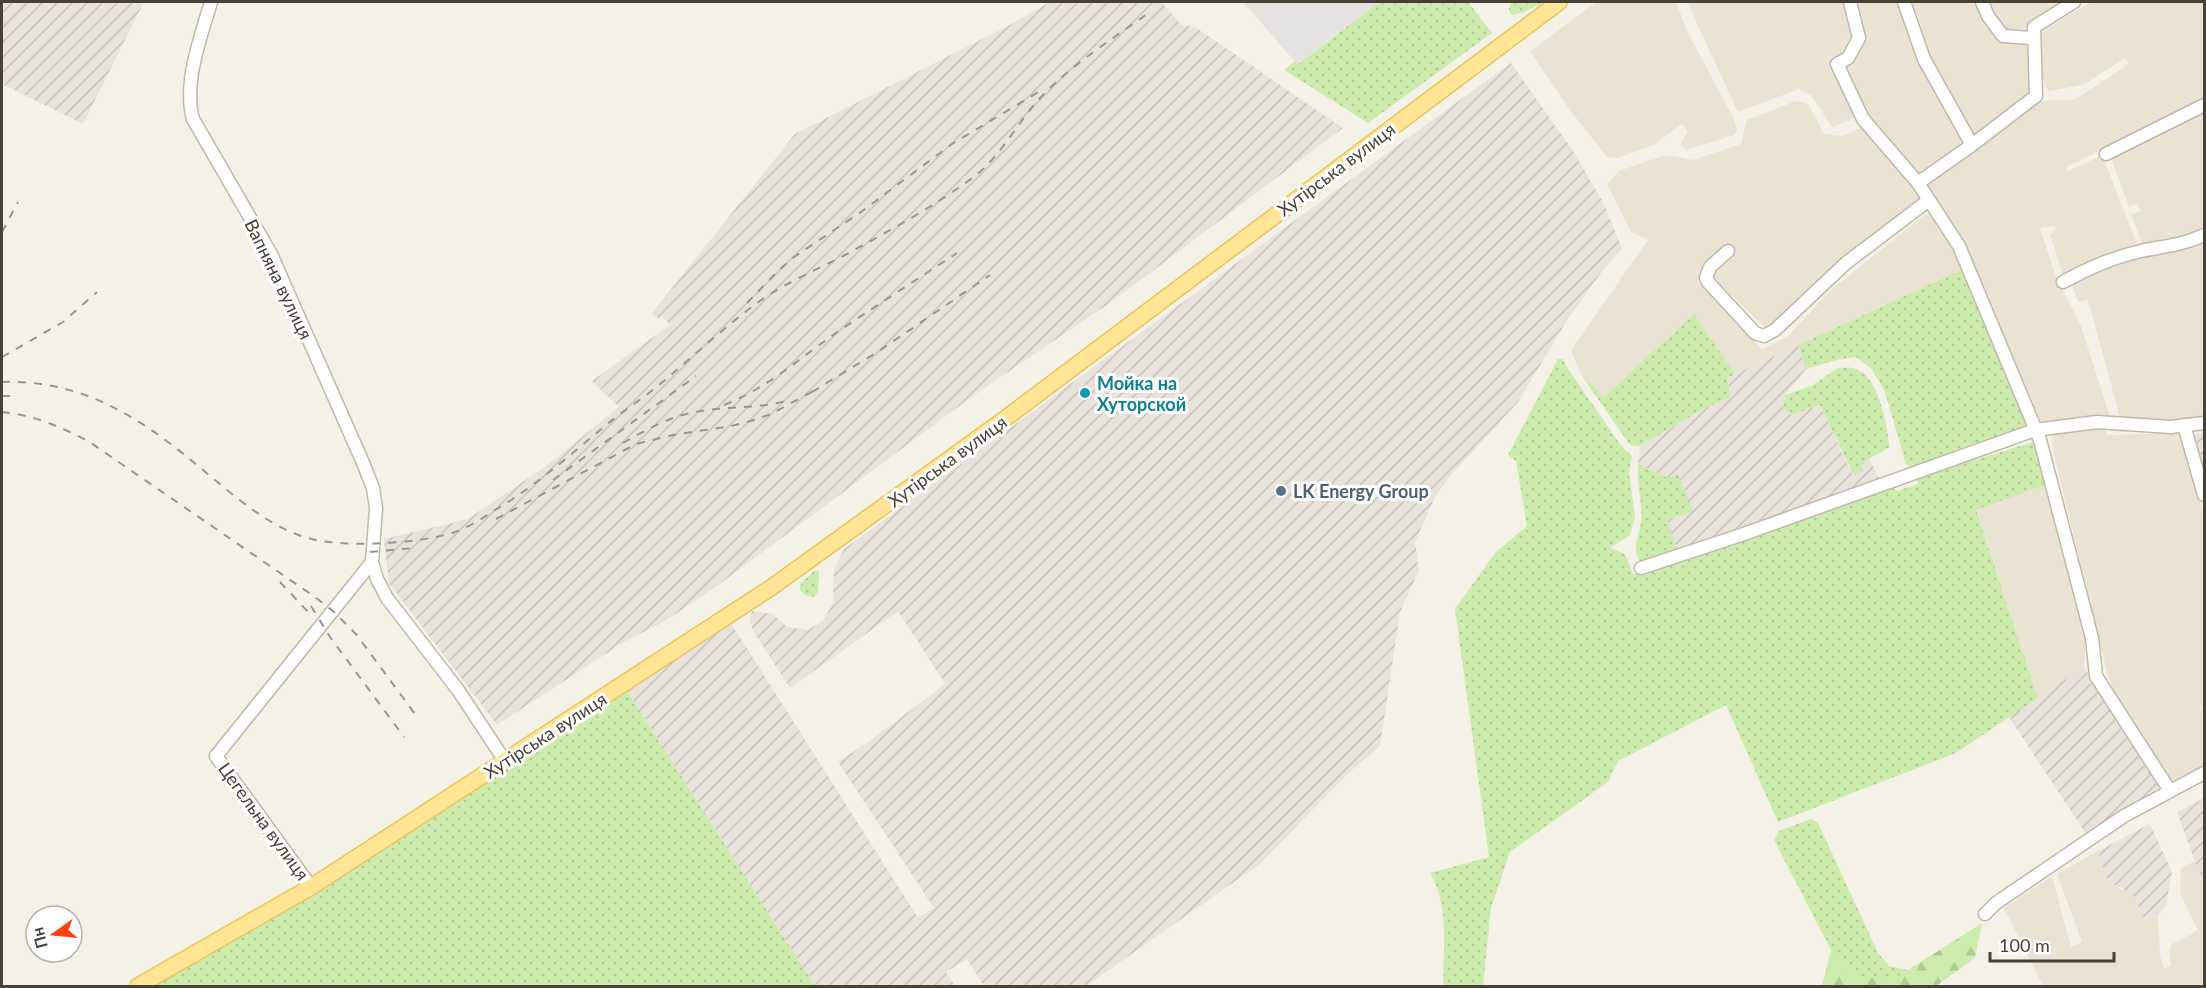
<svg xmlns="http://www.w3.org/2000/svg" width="2206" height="988" font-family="Lato,sans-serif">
<defs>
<pattern id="industrial-furrows" width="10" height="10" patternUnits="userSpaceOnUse" patternTransform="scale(1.5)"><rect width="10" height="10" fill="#e7e2db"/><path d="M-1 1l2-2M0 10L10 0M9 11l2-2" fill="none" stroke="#c8c3bd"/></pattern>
<pattern id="green-dots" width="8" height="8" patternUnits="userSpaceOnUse" patternTransform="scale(1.5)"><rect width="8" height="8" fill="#cdebad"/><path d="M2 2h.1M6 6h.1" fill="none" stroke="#b2cb95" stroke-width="1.8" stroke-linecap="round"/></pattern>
<pattern id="forest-firs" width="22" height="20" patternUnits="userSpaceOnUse" patternTransform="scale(1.5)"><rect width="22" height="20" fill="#cdebad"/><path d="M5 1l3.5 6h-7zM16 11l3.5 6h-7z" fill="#b2cb95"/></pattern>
</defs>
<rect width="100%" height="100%" fill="#f4f1e7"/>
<path fill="#e9e3d4" d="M1597 2H1676L1687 31 1734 119 1737 130 1734 135 1687 150 1680 146 1688 131 1682 124 1654 145 1617 158 1607 157 1570 110 1530 51Z
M1687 2H1845L1856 38 1847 54 1829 63 1857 112 1853 119 1832 127 1811 95 1799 89 1738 112Z
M1854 2H1900L1965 144 1919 180 1867 116 1844 66 1853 58Z
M1910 2H1976L2001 39 2023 38 2032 53 2029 95 1974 137 1927 56Z
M1985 2H2071L2027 28 2005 31Z
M2091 2H2204V102L2066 167 2068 171 2100 156 2103 157 2137 244 2135 251 2064 278 2050 235 2056 230 2055 226 2040 228 2055 274 2081 326 2110 417 2041 425 1961 243 1931 196 1927 185 2041 101 2076 99 2129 64 2125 58 2083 85 2048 91 2041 75V32Z
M1796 101 1808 104 1824 134 1843 136 1862 127 1916 187 1922 202 1769 332 1705 269 1697 281 1762 349 1788 336 1831 290 1924 215 1935 213 1965 268 1735 374 1694 315 1604 397 1580 373 1571 350 1648 240 1631 232 1607 184 1619 171 1666 155 1693 160 1741 144 1747 120Z
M2204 112V231L2144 248 2131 215 2141 211 2137 204 2129 207 2110 155Z
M2204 240V421H2121L2088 300 2078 302 2071 281 2140 255 2186 248Z
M2106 428 2107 435 2181 433 2204 516V705L2201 707 2204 712V771L2172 784 2116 699 2107 672 2053 450 2052 440 2053 433Z
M2045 485 2086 627 2084 667 2038 698 1976 509Z
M2098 851 2108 883 2133 895 2143 917 2158 915 2160 956 2164 969 2171 966 2169 953 2171 945 2198 930 2180 893 2181 868 2195 861 2204 886V986H2043L2004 908 2052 876 2071 947 2082 942 2057 874Z"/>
<path fill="url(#industrial-furrows)" d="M2 2H144L83 124 2 84Z
M1050 2H1162L1181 25 1195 27 1343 128 1114 300 977 393 714 588 665 621 624 642 497 725 389 583 384 539 468 519 546 466 619 407 592 381 670 325 662 316 659 319 652 313 795 134 1008 26Z
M1511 63 1573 151 1603 202 1622 248 1603 270 1569 317 1518 402 1451 475 1435 497 1415 542 1419 570 1400 612 1380 746 1345 776 1261 863 1086 986H984L967 959 946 972 955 986H815L624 686 729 620 918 918 934 908 838 762 871 740 945 684 898 611 790 688 753 631 750 620 752 611 773 614 787 627 808 630 823 621 833 603 834 569 844 549Z
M1798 345 1806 369 1785 395 1783 407 1792 415 1820 405 1853 476 1863 472 1861 463 1869 459 1881 481 1678 552 1666 520 1692 511 1678 475 1668 478 1638 464 1640 446 1703 409 1731 397 1727 378Z
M2204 432V472L2201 473 2192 440 2198 433Z
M2084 667 2163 787 2088 837 2009 717Z
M2204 798V886L2177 812Z
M2150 824 2172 872 2166 905 2158 915 2143 917 2133 895 2130 899 2123 888 2108 883 2098 851Z"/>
<path fill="url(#green-dots)" d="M1379 2H1468L1492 33 1368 123 1284 70 1295 61 1298 64Z
M1511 2H1544L1522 13 1511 15 1509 9Z
M1965 268 2028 427 1911 468 1906 464 1885 392 1872 369 1856 357 1836 360 1806 369 1798 345Z
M1694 314 1735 374 1727 378 1731 397 1703 409 1640 446 1630 445 1580 373 1604 397Z
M1558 359H1563L1568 369 1622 447 1632 456 1629 473 1635 516 1630 535 1610 548 1625 554 1633 574 1891 485 1897 491 1918 484 1916 478 2033 442 2045 485 1976 510 2038 698 1956 753 1778 822 1726 705 1618 761 1608 782 1510 852 1491 908 1483 986H1443C1443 949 1450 906 1430 873L1489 857 1455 609 1495 553 1527 526 1516 461 1508 455Z
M1838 368C1842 368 1848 367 1852 368 1880 373 1886 425 1890 447L1861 463 1863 471 1854 476 1820 405 1792 415 1783 407 1785 395 1811 386Z
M1638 464 1668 478 1678 474 1693 511 1667 520 1678 552 1641 563C1630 550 1640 535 1641 522 1643 503 1636 484 1638 464Z
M814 571H819L818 592 814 597 805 595 800 590 801 583Z
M624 686 815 986H141Z
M1811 819 1818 823 1878 953 1889 966 1908 970 1889 982 1850 974 1831 950 1774 840 1779 831Z"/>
<path fill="url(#forest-firs)" d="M1982 923 1975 958 1936 986H1822L1831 950 1850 974 1889 982Z"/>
<path fill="#e5e3df" d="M1243 2H1379L1297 64Z"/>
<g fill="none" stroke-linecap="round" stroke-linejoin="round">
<defs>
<path id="minor" d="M211 2C201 36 183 83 193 119L271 254 364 465 373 488 376 508 372 562 377 579 387 598 458 690 505 761
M1850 2 1859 38 1848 58 1837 64 1863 119 1918 183 1959 246 2040 440 2092 638 2096 676 2170 791
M1904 2 1924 59 1972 145
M1982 2 1988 16 2003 36 2033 38
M2106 154 2204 105
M1918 183 1972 145 2036 96 2034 27 2074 2
M1728 251 1710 267 1706 278 1708 282 1755 333 1764 336 1775 330 1846 263 1929 200
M2063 282C2089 268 2111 258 2141 251 2164 246 2183 245 2204 235
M2184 425 2204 495
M1641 568 1741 535 2035 430 2097 422 2171 427 2204 423
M311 887 216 756 372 562
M1985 914 1996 903 2124 816 2204 773"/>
<path id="major" d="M138 986 311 887 772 587 1006 418 1559 2"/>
</defs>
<use href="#minor" stroke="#c0b9a9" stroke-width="15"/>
<use href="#major" stroke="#ebc65e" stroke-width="18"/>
<use href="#minor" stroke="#fff" stroke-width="12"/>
<use href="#major" stroke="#ffe595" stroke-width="15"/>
<path stroke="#969696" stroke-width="2" stroke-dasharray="8 8" stroke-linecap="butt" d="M2 232 18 202
M747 303 779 270 794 257 861 212 952 144 1040 91
M2 357 63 322 97 292
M2 382C87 379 148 423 210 476 244 504 283 538 329 542 364 546 418 543 452 533 467 528 482 519 495 510 534 487 564 460 599 431 618 414 640 401 659 385 693 357 725 326 760 301 786 282 817 270 845 255 889 231 935 206 975 176 1004 153 1020 117 1046 92 1077 61 1115 37 1150 12
M812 392 879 351 990 275
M2 396H10
M724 405C764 390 799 359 833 335 874 307 916 280 957 253
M2 412C33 415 63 427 91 443L315 597 333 611 356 634 418 718
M623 443C646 430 668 417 695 412 725 406 756 409 786 401
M553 480 696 376
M496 519 636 444 673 435 731 426 751 421 771 414 819 388
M370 552 414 548
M280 582 311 615
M311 606 330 637 404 737"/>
</g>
<circle fill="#0f9aa8" stroke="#fff" stroke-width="2" cx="1085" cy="393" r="6"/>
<circle fill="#5c6f8a" stroke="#fff" stroke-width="2" cx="1281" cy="491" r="6"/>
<g text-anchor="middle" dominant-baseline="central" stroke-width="6" stroke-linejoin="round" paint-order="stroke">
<g font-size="18" fill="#484135" stroke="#fff">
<text transform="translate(1336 169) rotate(-37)">Хутірська вулиця</text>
<text transform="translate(279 279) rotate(64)">Вапняна вулиця</text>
<text transform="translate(947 461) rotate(-36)">Хутірська вулиця</text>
<text transform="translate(545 735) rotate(-33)">Хутірська вулиця</text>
<text transform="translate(264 821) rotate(54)">Цегельна вулиця</text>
</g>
<g font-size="18" font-weight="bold" fill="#0d838f" stroke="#fff" text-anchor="start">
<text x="1097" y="383">Мойка на<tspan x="1097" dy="21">Хуторской</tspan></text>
</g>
<g font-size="18" font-weight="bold" fill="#4e5e75" stroke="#fff" text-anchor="start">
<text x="1293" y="491">LK Energy Group</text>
</g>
</g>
<rect width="2206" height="988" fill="none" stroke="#484135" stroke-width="6"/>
<g transform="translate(54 934) rotate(255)"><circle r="28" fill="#ffffff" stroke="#b6b3ae" stroke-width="1.5"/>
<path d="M0-4.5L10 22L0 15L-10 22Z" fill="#ff4013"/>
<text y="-9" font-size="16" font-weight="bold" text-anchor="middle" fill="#484135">Пн</text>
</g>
<path d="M1990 952v9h124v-9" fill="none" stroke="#484135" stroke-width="3"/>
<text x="1999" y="952" font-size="18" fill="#484135" stroke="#ffffff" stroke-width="4.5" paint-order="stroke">100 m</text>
</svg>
